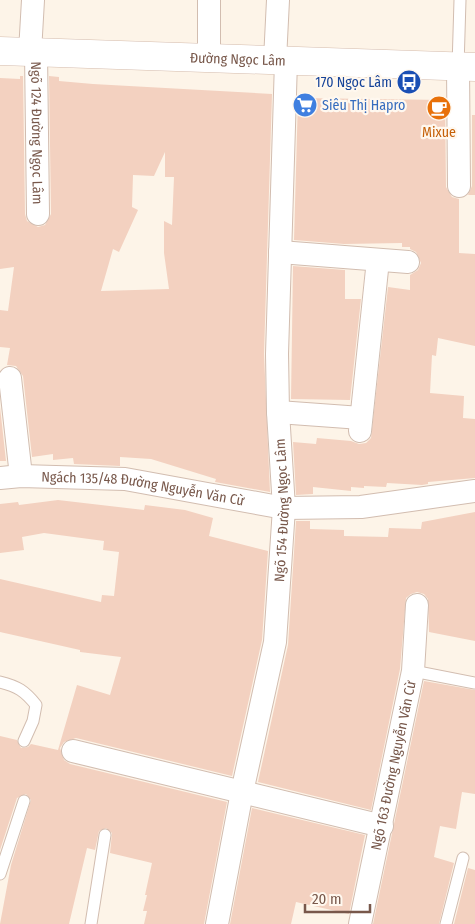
<svg xmlns="http://www.w3.org/2000/svg" width="475" height="924" font-family="'Fira Sans Condensed',sans-serif">
<rect width="100%" height="100%" fill="#fdf4e8"/>
<path fill="#f3d1c0" fill-rule="evenodd" d="M20 76H23L25 214 27 221 38 227 45 225 51 214 49 76 59 77V81L93 84 272 94 264 354 270 492 215 482 216 479 151 459 120 457V466L74 464 73 458 53 460V454L32 457 23 376 16 366 7 365 10 348 0 347V310L8 311 14 267 0 269V78L20 79ZM165 152V177H174L172 225 164 221V253L169 289 101 291 113 249 119 252 138 210 132 207 133 175 154 176Z
M298 98 445 100 446 187 452 197 459 199V253L475 254V346L438 338 436 356 432 355 430 393 464 396 463 418 475 419V478L428 482V484L422 485 387 483 386 487 364 486V488L351 487V491L313 487V494L296 495 293 442 316 444 317 438 351 441 359 444 366 443 371 438 388 287 410 290V275L418 270 421 263 416 252 410 249V247H402V243L344 244 294 240Z
M472 115H475V195H468L472 186Z
M293 266 345 270V299H361L350 400 291 399Z
M0 407 6 461H0Z
M58 500 144 510 145 505 185 510 213 518 209 536 268 551 262 640 232 776 76 738 64 742 60 748 64 760 70 764 227 802 204 924H144L147 911H143L147 895H145L152 863 110 853 112 833 106 828 99 831 95 850 87 848 69 924H0L11 865 31 800 26 794 17 798 0 850V736L17 740 21 748 28 747 31 744 58 750 77 685 110 695 121 657 80 652V650L0 632V579L101 602 102 595 114 596 119 552 103 550 104 541 44 533 22 537 24 550 0 553V504L18 502 19 505Z
M475 512V641L429 632 428 599 424 594 417 592 411 594 406 598 400 669 371 810 258 782 288 645 296 521H310V529L344 530V536L388 537 389 528 421 529 422 522Z
M424 681 475 690V794L462 792 456 829 440 826 434 857 454 863 439 924H373Z
M252 808 365 835 349 914 296 902 291 924H230Z
M468 868 475 870V924H454Z"/>
<g fill="none" stroke-linecap="round" stroke-linejoin="round">
<defs>
<path id="lane" d="M458 67 460 0
M413 671 475 683
M0 682C17 686 25 691 36 705L33 721 24 741
M0 874 24 801
M91 924 105 835
M446 924 463 858"/>
<g id="street">
<path d="M30 52 33 0"/>
<path id="s1" d="M36 52 38 214"/>
<path d="M209 59V0"/>
<path d="M275 60 278 0"/>
<path d="M458 67 459 186"/>
<path d="M280 252 408 262"/>
<path d="M10 378 21 476"/>
<path d="M278 412 361 418"/>
<path d="M360 431 378 260"/>
<path id="s2" d="M0 478 21 476 125 479 284 508 361 507 475 491"/>
<path d="M73 751 382 826"/>
<path id="s3" d="M217 924 242 792 275 642 284 508 278 412 277 354 286 61"/>
<path id="s4" d="M360 924 413 671 417 605"/>
</g>
<g id="secondary">
<path id="s5" d="M0 51 475 67"/>
</g>
</defs>
<use href="#lane" stroke="#d2bdb0" stroke-width="13"/>
<use href="#street" stroke="#d2bdb0" stroke-width="24"/>
<use href="#secondary" stroke="#d5bcad" stroke-width="29"/>
<use href="#lane" stroke="#fff" stroke-width="11"/>
<use href="#street" stroke="#fff" stroke-width="22"/>
<use href="#secondary" stroke="#fff" stroke-width="28"/>
</g>
<defs>
<symbol id="bus-disc" viewBox="-11 -11 22 22"><circle r="9.5" fill="#1a4fb4" stroke="#fff8ef"/><path d="M-5-6H5V4H4V6H2V4H-2V6H-4V4H-5ZM-3.5-4V0h7V-4ZM-3.5 1.2v1.5H-2V1.2ZM2 1.2v1.5H3.5V1.2Z" fill="#fff"/></symbol>
<symbol id="supermarket-disc" viewBox="-11 -11 22 22"><circle r="9.5" fill="#3f7fe0" stroke="#fff8ef"/><path d="M-6-5.5h2.5l.6 2H6L4.5 2H-2.5L-4.4-4H-6ZM-1.5 3.2a1.3 1.3 0 1 0 .1 0ZM3 3.2a1.3 1.3 0 1 0 .1 0Z" fill="#fff"/></symbol>
<symbol id="cafe-disc" viewBox="-11 -11 22 22"><circle r="9.5" fill="#e8710a" stroke="#fff8ef"/><path d="M-5.5-4.5H6V0H3Q3 3.5 0 3.5H-2.5Q-5.5 3.5-5.5 0ZM3-3.2v2h1.7v-2ZM-6 4.5H4V6H-6Z" fill="#fff"/></symbol>
</defs>
<g fill-rule="evenodd">
<use href="#bus-disc" x="395" y="68" width="28" height="28"/>
<use href="#supermarket-disc" x="291" y="91" width="28" height="28"/>
<use href="#cafe-disc" x="425" y="94" width="28" height="28"/>
</g>
<g text-anchor="middle" dominant-baseline="central" stroke-width="4.5" stroke-linejoin="round" paint-order="stroke">
<g font-size="14" fill="#78584b" stroke="#fff8ef">
<text stroke="none"><textPath href="#s5" startOffset="238">Đường Ngọc Lâm</textPath></text>
<text stroke="none"><textPath href="#s1" startOffset="81">Ngõ 124 Đường Ngọc Lâm</textPath></text>
<text stroke="none"><textPath href="#s2" startOffset="144">Ngách 135/48 Đường Nguyễn Văn Cừ</textPath></text>
<text stroke="none"><textPath href="#s3" startOffset="420">Ngõ 154 Đường Ngọc Lâm</textPath></text>
<text stroke="none"><textPath href="#s4" startOffset="162">Ngõ 163 Đường Nguyễn Văn Cừ</textPath></text>
</g>
<g font-size="14" fill="#164399" stroke="#fff8ef" text-anchor="end">
<text x="392" y="82">170 Ngọc Lâm</text>
</g>
<g font-size="14" fill="#366cbe" stroke="#fff8ef" text-anchor="start">
<text x="322" y="105">Siêu Thị Hapro</text>
</g>
<g font-size="14" fill="#c56008" stroke="#fff8ef">
<text x="439" y="132">Mixue</text>
</g>
</g>
<path d="M305 904v8h65v-8" fill="none" stroke="#78584b" stroke-width="2.5"/>
<text x="312" y="904" font-size="15" fill="#78584b" stroke="#fff8ef" stroke-width="4" paint-order="stroke">20 m</text>
</svg>
